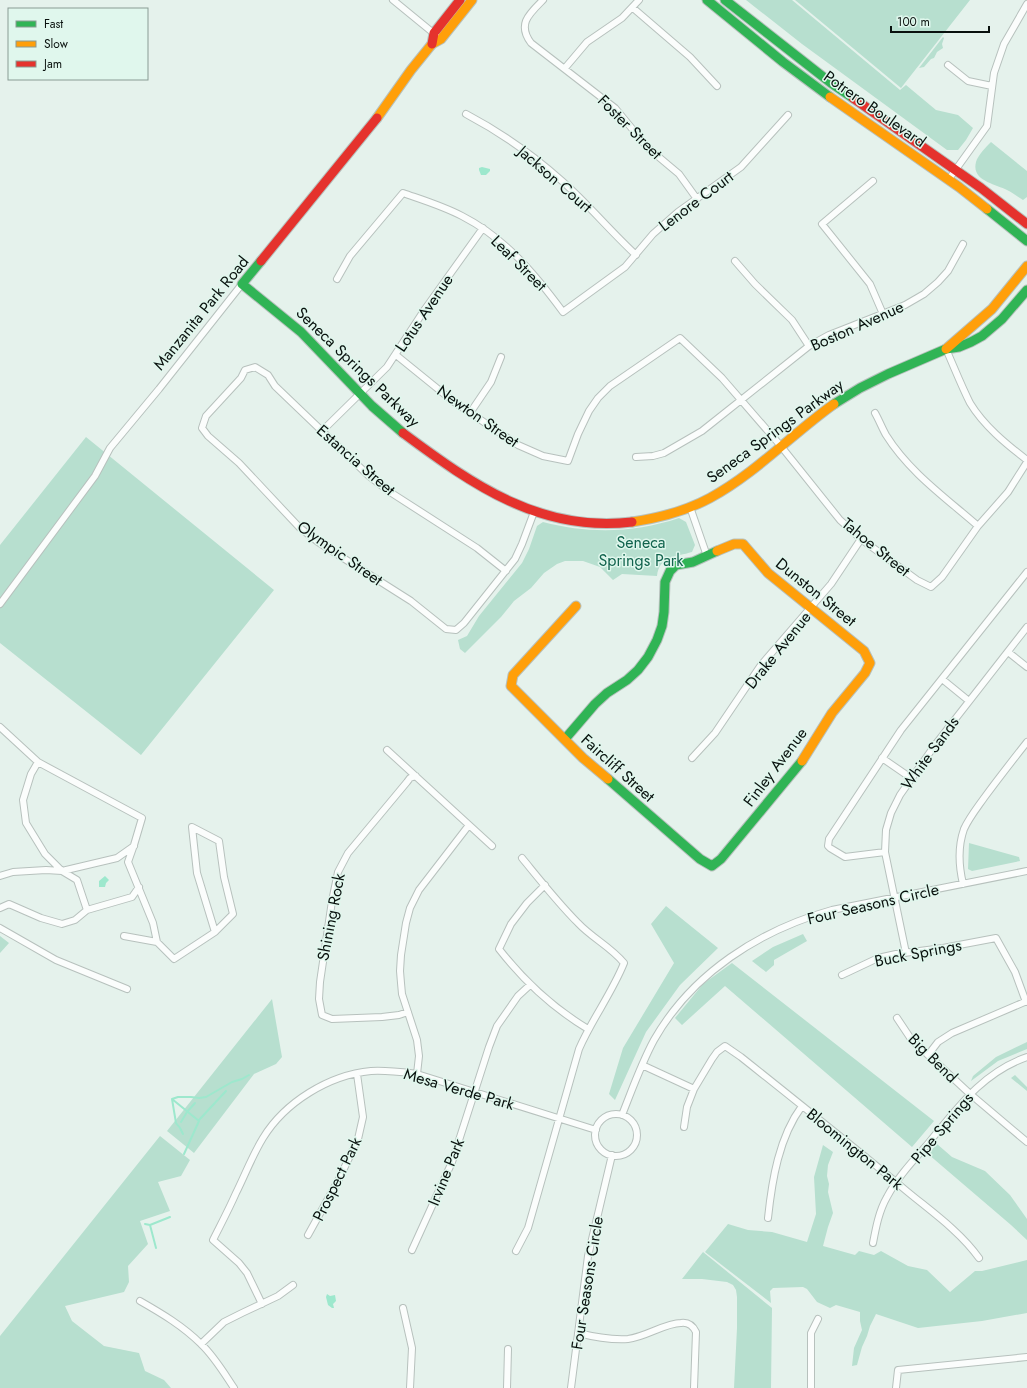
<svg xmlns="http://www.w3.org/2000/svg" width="1027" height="1388" font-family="Jost,sans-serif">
<rect width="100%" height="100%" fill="#e5f2ec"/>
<path fill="#b7dfcf" d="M746 0H792L900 90 906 85 936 110 958 115 973 128 966 140 958 150H947L802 44Z
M795 0H970L901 88Z
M943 37 944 38 942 44 943 48 937 52 934 58 931 59 924 67 919 68Z
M991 142 1027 171V197L1023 200C1018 197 1013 193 1007 190 996 184 971 181 976 162 978 155 986 147 991 142Z
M86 437 274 590 141 755 0 643V545Z
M679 518 686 522 695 545 692 552C676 557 659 556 657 576L622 574 613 580 600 567 583 561H565L557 564 544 573 531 588 514 601 501 617 465 653 460 649 458 640 467 636 479 616 522 563 529 549 537 526 543 522C589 534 634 533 679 518Z
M969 843 1019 857 1020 861 972 871 968 869Z
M666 906 718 948 680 985 646 1032 615 1100 609 1094 623 1048 674 963 651 924Z
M803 934 807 941 774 960V965L766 972 752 961 773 947Z
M0 936 9 943 0 953Z
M732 963 934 1121 912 1147 725 986 682 1025 675 1018 703 984Z
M272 999 282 1057 276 1064 254 1074 194 1153 167 1131Z
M1027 1042V1049L998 1061 971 1081 973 1076 996 1057Z
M1015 1075 1027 1087V1091L1011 1078Z
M160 1136 190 1160 181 1176 158 1182 170 1211 140 1221 148 1244 128 1266 129 1282 124 1292 65 1306 72 1321 104 1346 139 1353 145 1371 164 1380 171 1388H0V1336Z
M937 1144 952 1157 985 1171 1010 1195 1027 1219V1240L1011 1225 928 1154Z
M823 1145 833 1152 828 1165 827 1176 829 1184 828 1192 833 1213 828 1227 823 1246 855 1255 859 1251 874 1255 881 1251 908 1266 927 1270 950 1292 975 1271H982L1027 1260V1313L982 1321 918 1328 876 1314 870 1326 867 1336 862 1347 857 1365 852 1366 854 1348 862 1330 860 1321V1312L836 1305 830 1308 817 1302 807 1289 803 1287 773 1288 770 1291 771 1303 705 1252 728 1224 748 1230 772 1232 807 1242 816 1214 814 1177Z
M703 1252 772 1308 771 1388H734L737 1328V1297L736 1290 733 1285 727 1282 702 1279H682Z"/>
<path fill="#9de8cd" d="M482 167 490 169V171L486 175H481L479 170V168Z
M105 876 109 880 106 883 105 887H99V881Z
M327 1294 330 1296 335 1295 336 1301 333 1304 334 1308H332L328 1305 326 1297Z"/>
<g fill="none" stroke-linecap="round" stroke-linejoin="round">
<path stroke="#9de8cd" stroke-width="2" d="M172 1099 178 1097H191L199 1098 206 1097 232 1082 242 1079 249 1075
M187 1111V1112L195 1103
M199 1120 226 1091
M181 1122 187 1112V1111
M183 1134 180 1128 176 1123 172 1099 199 1121 184 1154
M145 1224 150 1225 170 1217
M150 1225 156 1248"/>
<defs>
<path id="street" d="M393 0 437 36
M543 0C529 14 517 24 531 43L615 108 648 148 679 174 697 199
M633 8 690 57 717 86
M948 65 968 81 992 86
M565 68 587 42 622 18 639 0
M466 114C500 132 533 155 562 181 588 204 610 231 636 255
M949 179 987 126 994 73 1004 44 1027 4
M873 181 822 224 870 284 883 314
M735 261 755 284 792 320 809 346
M337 279 350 256 403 193C423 200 443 206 462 216 505 238 535 274 563 312L625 267 653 234 678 212 741 167 788 115
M946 349C954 367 961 385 970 403 984 426 1006 444 1027 460
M396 355 454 402 518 445 543 456 568 461 578 434 589 411 598 398 610 386 680 338 722 378 780 445 840 520 861 539 917 580 931 587 942 577 978 526 1008 492 1027 462
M470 413 491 382 501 357
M875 413C879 420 882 428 886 435 909 472 946 498 978 526
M322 431 387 367 425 309 483 228
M636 457 653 456 664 453 702 431 809 346 829 335 905 305 924 294 938 282 948 271 963 244
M690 507 707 556
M506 571 477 548 390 492 369 476 275 386 268 375 255 367 245 370 241 378 206 416 202 428 208 436 239 463 299 527 318 542 411 601 446 629 456 630 464 623 515 559 522 544 534 512
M0 604 95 476 110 448 159 389 242 284
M1008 652 1027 667
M942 679 969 701
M0 727 38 762 142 818 134 845 128 862 153 923 157 942
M387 750 492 846
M692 758 715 733 761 665 831 584 861 539
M882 758 911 778
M38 762 31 774 23 800 26 823 45 854 62 871 77 880 87 910
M192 827 219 841 224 877 233 914 215 932 197 873Z
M885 852 845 857 830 848 828 846 829 839 901 730 1027 572
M0 876 13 872 46 870 62 871 117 858 134 846
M963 884C959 867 958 846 964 829 969 818 977 808 984 798 998 779 1012 761 1027 742
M545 885 527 903 511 924 499 949C524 981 553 1008 588 1029
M0 908 9 904 41 918 62 924 75 920 87 910 132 897 139 887
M0 928 56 960 127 989
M124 936 157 942 174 959 215 932
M906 953 885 852 886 830 891 813 900 795 935 745 1027 627
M842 975 878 958 896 954 943 948 996 938 1015 972 1026 1002
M408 1012 399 1015 382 1017 332 1019 322 1015 319 999 320 982 332 901 338 872 348 853 407 782 410 778 416 776
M897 1018 911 1039 969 1093 1027 1142
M928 1055 938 1042 952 1033 1027 1001
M642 1065 694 1089
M417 1074 419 1056 417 1040 402 994 401 983 400 971 401 955 406 923 410 908 419 890 469 825
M595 1135a21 21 0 1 1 42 0a21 21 0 1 1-42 0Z
M622 1115C632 1090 641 1064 654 1040 692 973 760 930 832 910L1027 871
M684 1127 687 1107 694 1089 712 1059 717 1052 725 1046 741 1057C795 1100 849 1143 903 1188 929 1210 959 1230 979 1258
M768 1218C772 1180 779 1137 802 1106
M308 1235 339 1179 358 1139 363 1117 357 1074
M873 1243C876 1227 879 1211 887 1197 897 1178 912 1162 926 1146 956 1110 981 1073 1027 1057
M412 1250 452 1162 489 1047 497 1026 518 996 530 985
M516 1251 528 1228 579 1049C592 1019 612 993 624 963 611 947 592 938 578 923 558 903 540 880 522 858
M140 1301C161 1313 183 1326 201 1344 214 1356 224 1373 234 1388
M262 1304 247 1273 239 1263 213 1240C221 1224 229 1209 236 1193 245 1175 252 1156 263 1138 285 1102 329 1075 371 1071 387 1070 401 1072 417 1074L596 1130
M403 1308 412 1348 410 1388
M578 1333C594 1337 611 1340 628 1339 646 1337 665 1323 681 1323 688 1322 693 1326 696 1332L694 1388
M201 1344 224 1322 242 1313 278 1296 293 1285
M507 1388 508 1349
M571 1388 588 1256 612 1155
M811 1388V1333L818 1319
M896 1388 898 1370 1027 1357"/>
<path id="fast" d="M707 0 783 62 830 97
M725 0 831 83 853 98
M987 209 1027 241
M261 261 242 284 301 332 372 406 403 433
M834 404 860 388 888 374 946 349 959 347 971 342 982 336 1002 319 1027 290
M565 739 595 704 607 693 627 680 638 670 648 657 657 640 662 626 664 612 665 582 670 571 676 565 693 562 717 551
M608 779 700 859 712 866 721 859 802 761"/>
<path id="slow" d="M830 97 959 187 987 209
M377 118 411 70 432 44 441 39 472 0
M946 349 992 309 1027 266
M632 522C659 518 686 511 710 498 756 473 792 434 834 404
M717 551 734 544H743L768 573 864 651 870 663 865 673 832 713 802 761
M576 606 513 675 511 686 583 758 608 779"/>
<path id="jam" d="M432 44 434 33 460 0
M853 98 981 188 1027 224
M261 261 377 118
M403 433C473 485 541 533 632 522"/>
</defs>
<use href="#street" stroke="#b7c1bd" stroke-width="8"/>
<use href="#fast" stroke="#b7c1bd" stroke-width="11"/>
<use href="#slow" stroke="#b7c1bd" stroke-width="11"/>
<use href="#jam" stroke="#b7c1bd" stroke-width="11"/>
<use href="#street" stroke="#fbfdfc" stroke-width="6"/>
<use href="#fast" stroke="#30b455" stroke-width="9"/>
<use href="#slow" stroke="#ff9f0a" stroke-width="9"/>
<use href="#jam" stroke="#e5322d" stroke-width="9"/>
</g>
<g text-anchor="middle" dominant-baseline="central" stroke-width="3" stroke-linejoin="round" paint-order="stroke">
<g font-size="16" fill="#09110e" stroke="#e0f7ed">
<text transform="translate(875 109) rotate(35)">Potrero Boulevard</text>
<text transform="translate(630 127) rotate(45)">Foster Street</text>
<text transform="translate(555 179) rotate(41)">Jackson Court</text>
<text transform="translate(696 201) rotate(-37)">Lenore Court</text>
<text transform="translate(519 263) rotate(45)">Leaf Street</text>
<text transform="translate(201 313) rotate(-51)">Manzanita Park Road</text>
<text transform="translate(424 313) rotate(-56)">Lotus Avenue</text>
<text transform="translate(857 326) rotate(-24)">Boston Avenue</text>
<text transform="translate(358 367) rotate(44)">Seneca Springs Parkway</text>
<text transform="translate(478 416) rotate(35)">Newton Street</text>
<text transform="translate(775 431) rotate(-36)">Seneca Springs Parkway</text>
<text transform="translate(356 460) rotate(41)">Estancia Street</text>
<text transform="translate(876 547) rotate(39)">Tahoe Street</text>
<text transform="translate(340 553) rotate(35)">Olympic Street</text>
<text transform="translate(816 592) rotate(39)">Dunston Street</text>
<text transform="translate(778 650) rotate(-51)">Drake Avenue</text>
<text transform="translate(930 753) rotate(-54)">White Sands</text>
<text transform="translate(775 767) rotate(-53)">Finley Avenue</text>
<text transform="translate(618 768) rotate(42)">Faircliff Street</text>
<text transform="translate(873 904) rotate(-13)">Four Seasons Circle</text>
<text transform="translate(331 917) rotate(-79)">Shining Rock</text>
<text transform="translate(918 953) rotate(-11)">Buck Springs</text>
<text transform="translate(933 1058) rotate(45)">Big Bend</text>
<text transform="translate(459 1089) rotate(16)">Mesa Verde Park</text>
<text transform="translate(942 1128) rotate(-50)">Pipe Springs</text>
<text transform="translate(855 1149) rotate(39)">Bloomington Park</text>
<text transform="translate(446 1172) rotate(-68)">Irvine Park</text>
<text transform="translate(337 1179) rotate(-64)">Prospect Park</text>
<text transform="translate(587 1283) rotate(-81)">Four Seasons Circle</text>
</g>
<g font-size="16" fill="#11634d" stroke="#e0f7ed">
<text x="641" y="542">Seneca<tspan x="641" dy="18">Springs Park</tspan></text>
</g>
</g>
<rect x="8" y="8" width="140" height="72" fill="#e0f7ed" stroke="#8a9b94"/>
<rect x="16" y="21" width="20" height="6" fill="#30b455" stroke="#8a9b94"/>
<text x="44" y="28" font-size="12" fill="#09110e">Fast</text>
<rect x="16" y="41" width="20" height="6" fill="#ff9f0a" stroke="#8a9b94"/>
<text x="44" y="48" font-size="12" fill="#09110e">Slow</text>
<rect x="16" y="61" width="20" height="6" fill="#e5322d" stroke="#8a9b94"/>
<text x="44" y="68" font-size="12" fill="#09110e">Jam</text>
<path d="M891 26v6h98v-6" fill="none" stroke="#09110e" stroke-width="2"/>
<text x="897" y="26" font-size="12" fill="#09110e" stroke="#e0f7ed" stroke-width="3" paint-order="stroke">100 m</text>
</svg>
